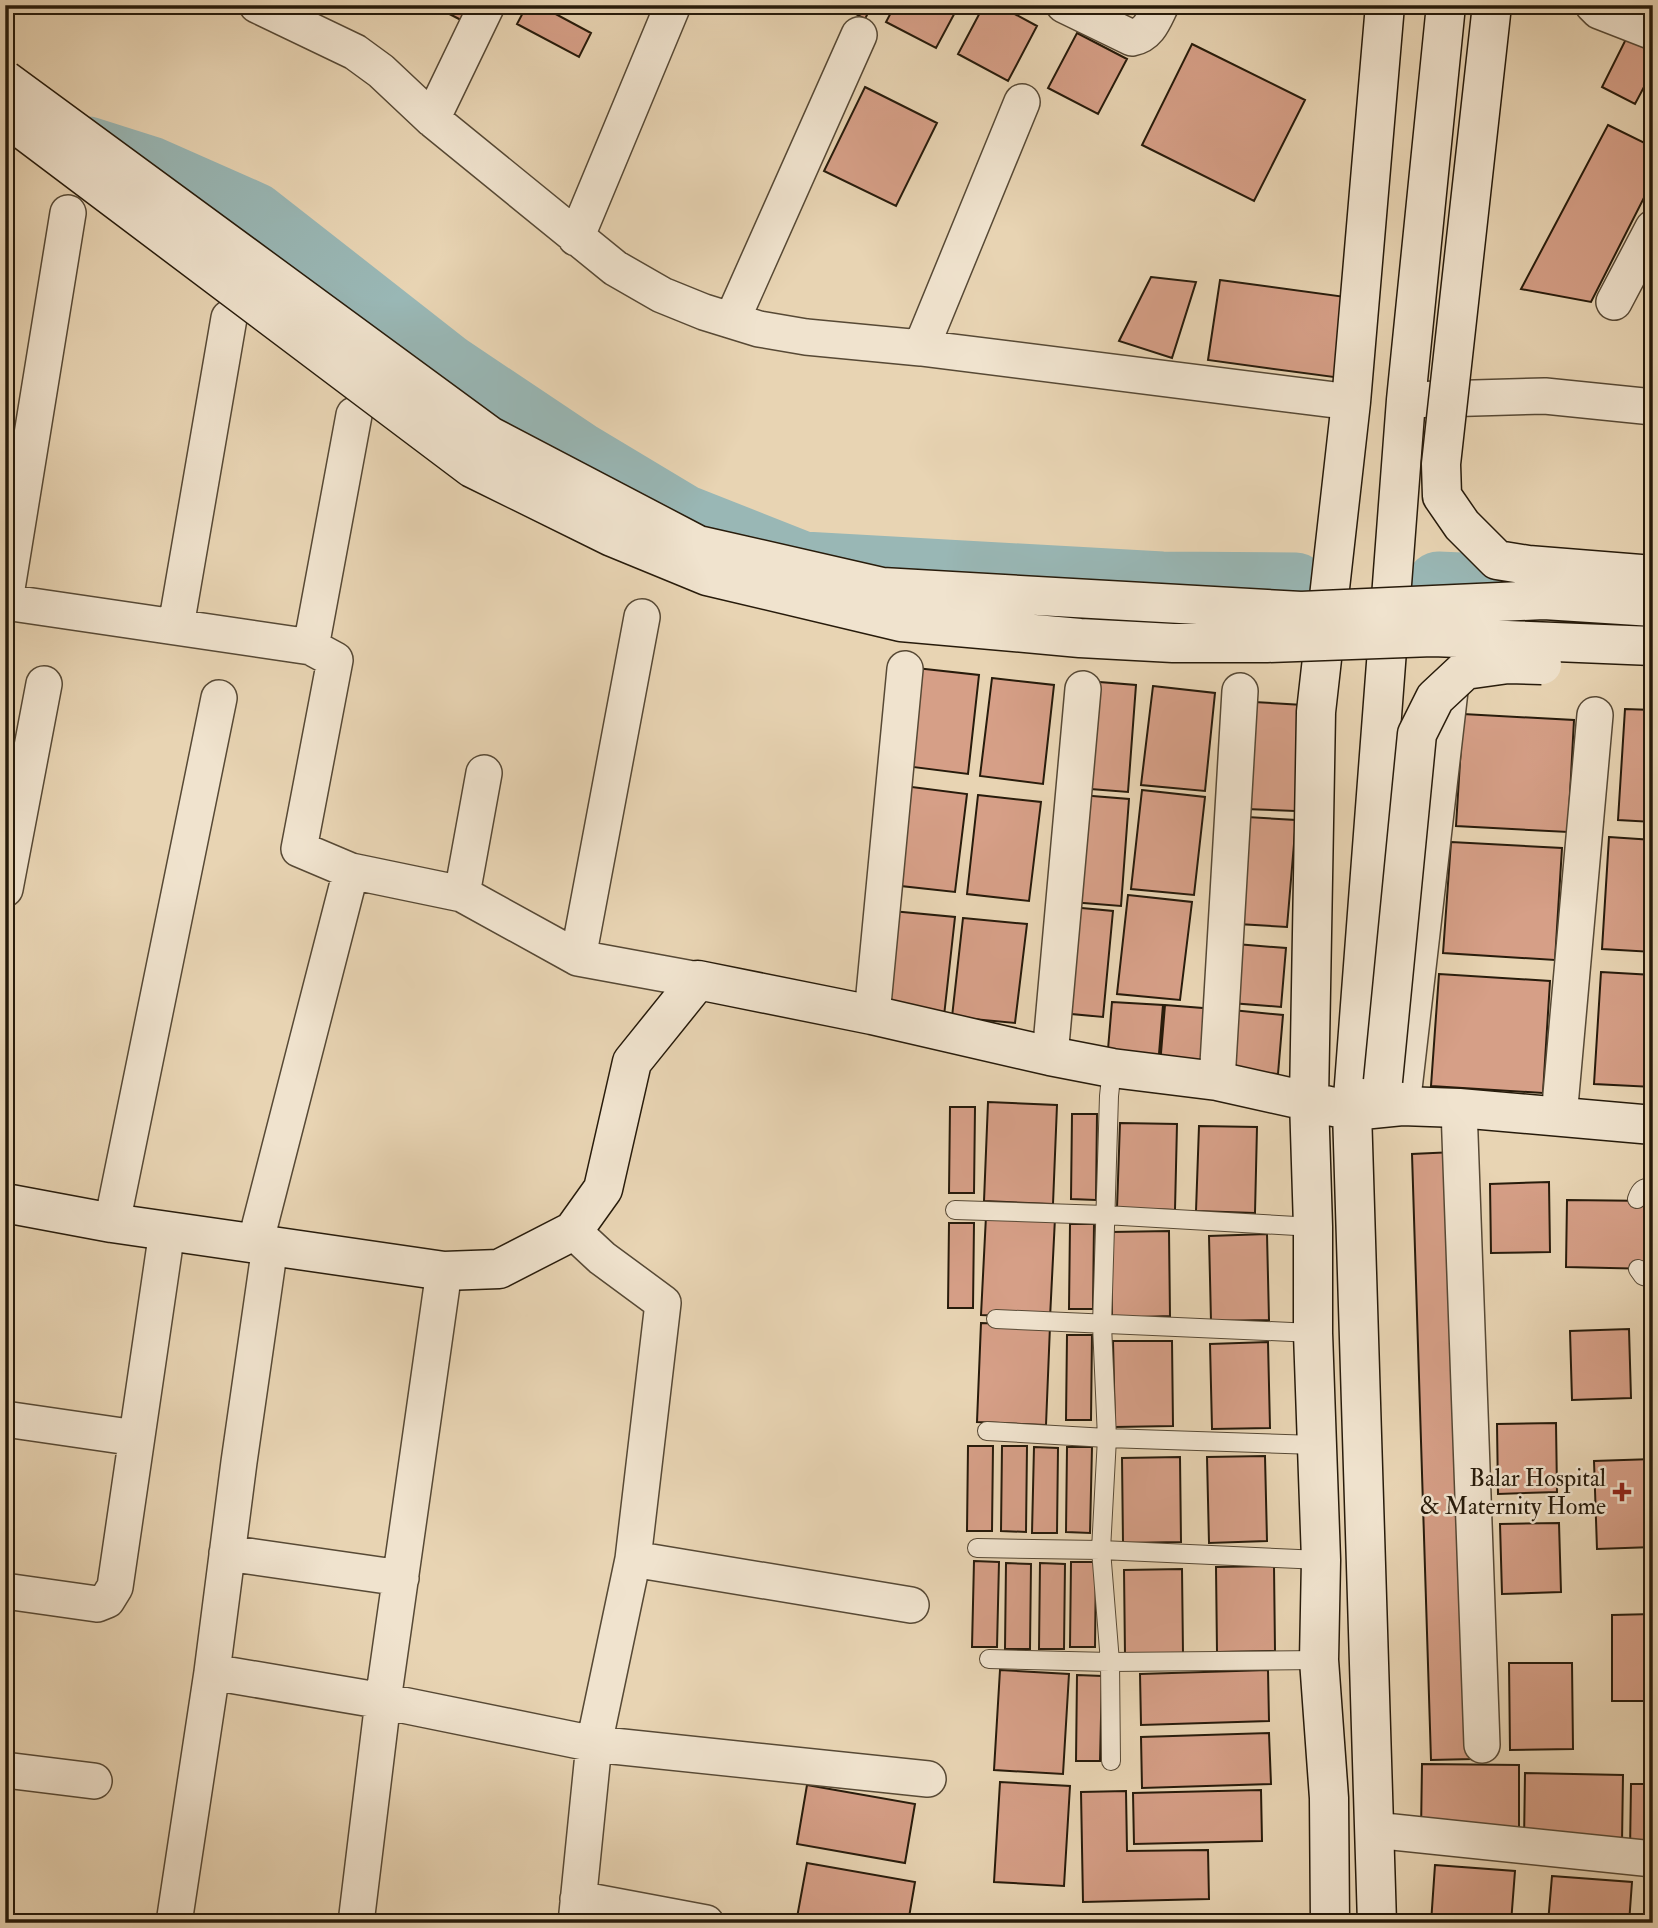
<svg xmlns="http://www.w3.org/2000/svg" width="1658" height="1928" font-family="'IM FELL Double Pica',serif">
<rect width="100%" height="100%" fill="#e8d4b3"/>
<filter id="stains"><feTurbulence type="fractalNoise" baseFrequency=".00286" numOctaves="4"/><feColorMatrix values="0 0 0 0 .2 0 0 0 0 .09 0 0 0 0 .02 0 0 0 .5 -.17"/></filter>
<radialGradient id="worn" r=".72"><stop offset=".6" stop-color="#630" stop-opacity="0"/><stop offset="1" stop-color="#630" stop-opacity=".3"/></radialGradient>
<g fill="none" stroke-linecap="round" stroke-linejoin="round">
<path stroke="#99b7b5" stroke-width="63" d="M88 148 151 168 255 214 449 366 579 453 684 516 803 563 1162 583 1296 584
M1438 583 1551 588"/>
</g>
<path fill="#d69f87" stroke="#271b0b" stroke-width="2" d="M432 5H470L463 21Z
M527 5H539L591 33 579 57 517 24Z
M839 5H872L865 19Z
M895 5H959L936 48 886 22Z
M984 5H998L1037 26 1008 81 958 54Z
M1077 33 1127 59 1098 114 1048 88Z
M1629 33 1653 46V70L1635 104 1602 87Z
M1192 44 1305 100 1254 201 1142 145Z
M865 87 937 123 896 206 824 171Z
M1608 125 1653 147V180L1591 302 1521 289Z
M1151 277 1196 282 1172 358 1119 341Z
M1220 280 1353 298 1341 378 1208 360Z
M916 668 979 675 968 774 905 766Z
M992 678 1054 685 1043 784 980 776Z
M1087 681 1136 685 1128 792 1078 788Z
M1153 686 1215 693 1205 791 1141 785Z
M1254 702 1303 705 1295 811 1246 809Z
M1625 709 1653 710V822L1618 820Z
M1463 714 1574 720 1568 832 1456 826Z
M904 786 967 794 955 892 892 885Z
M1142 790 1205 797 1194 895 1131 889Z
M978 795 1041 802 1029 901 967 894Z
M1080 795 1129 799 1121 906 1071 902Z
M1247 817 1296 820 1287 927 1238 924Z
M1609 837 1653 840V952L1602 949Z
M1451 842 1562 848 1555 960 1443 953Z
M1128 895 1192 902 1180 1000 1117 994Z
M1071 907 1113 911 1103 1017 1061 1013Z
M892 911 955 917 944 1016 880 1010Z
M963 918 1027 924 1015 1023 952 1017Z
M1236 944 1286 948 1281 1007 1231 1003Z
M1601 972 1653 975V1087L1594 1084Z
M1439 974 1550 981 1543 1093 1431 1086Z
M1112 1002 1163 1005 1158 1066 1107 1061Z
M1165 1005 1215 1009 1210 1069 1160 1065Z
M1232 1010 1283 1015 1278 1074 1227 1071Z
M988 1102 1057 1105 1053 1204 984 1201Z
M950 1107H975L974 1193H949Z
M1072 1114H1097L1096 1200 1071 1199Z
M1120 1123 1177 1124 1175 1210 1117 1208Z
M1199 1126 1257 1127 1255 1213 1196 1211Z
M1454 1152 1473 1759 1431 1760 1412 1154Z
M1549 1182 1550 1252 1491 1253 1490 1184Z
M1567 1200 1653 1201V1269L1566 1267Z
M986 1216 1055 1218 1050 1318 981 1315Z
M949 1223H974L973 1308H948Z
M1070 1224H1094L1093 1309H1069Z
M1169 1231 1170 1316 1112 1318 1111 1232Z
M1267 1234 1269 1320 1211 1321 1209 1236Z
M981 1323 1050 1326 1046 1425 977 1422Z
M1629 1329 1631 1398 1572 1400 1570 1331Z
M1067 1335H1092L1091 1420H1066Z
M1113 1341H1172L1173 1426 1115 1427Z
M1268 1342 1270 1428 1212 1429 1210 1344Z
M1556 1423 1557 1492 1498 1494 1497 1424Z
M968 1446H993L992 1531H967Z
M1002 1446H1027L1026 1532 1001 1531Z
M1034 1447 1058 1448 1057 1533H1032Z
M1067 1447H1092L1090 1533 1066 1532Z
M1265 1456 1267 1541 1209 1543 1207 1457Z
M1180 1457 1181 1542 1123 1543 1122 1458Z
M1653 1459V1547L1597 1549 1594 1461Z
M1559 1523 1561 1592 1502 1594 1500 1524Z
M974 1561 999 1562 997 1647H972Z
M1071 1562H1096L1095 1647H1070Z
M1006 1563 1031 1564 1030 1649H1005Z
M1040 1563 1065 1564 1064 1649H1039Z
M1274 1566 1275 1651 1217 1652 1216 1567Z
M1182 1569 1183 1654 1125 1655 1124 1570Z
M1653 1614V1701H1612V1615Z
M1509 1663H1572L1573 1749 1510 1750Z
M1000 1670 1069 1674 1063 1774 994 1770Z
M1268 1670 1269 1721 1141 1725 1140 1674Z
M1077 1675 1102 1676 1100 1761H1076Z
M1269 1733 1271 1784 1142 1788 1141 1737Z
M1422 1764 1519 1765V1833L1421 1832Z
M1525 1773 1623 1775 1622 1843 1524 1842Z
M1000 1782 1070 1786 1064 1886 994 1882Z
M1631 1784H1653V1852L1630 1851Z
M807 1785 915 1804 905 1863 797 1844Z
M1261 1790 1262 1841 1134 1844 1133 1793Z
M1126 1791 1127 1851 1208 1850 1209 1899 1083 1902 1081 1792Z
M807 1863 915 1882 908 1923H796Z
M1435 1865 1515 1871 1511 1923H1431Z
M1552 1876 1632 1882 1629 1923H1548Z
M947 1915 1017 1919V1923H946Z"/>
<g fill="none" stroke-linecap="round" stroke-linejoin="round">
<defs>
<path id="lane" d="M1637 1199C1640 1190 1643 1187 1653 1187
M955 1210 1105 1215 1313 1227
M1638 1269 1643 1276 1653 1279
M996 1319 1313 1333
M987 1431 1107 1438 1316 1445
M977 1548 1101 1550 1321 1560
M989 1659 1110 1662 1319 1660
M1111 1761 1110 1662 1101 1550 1107 1438 1102 1325 1109 1096 1112 1068"/>
<path id="street" d="M257 5 355 52 381 71 432 119 615 268 662 295 704 312 759 329 806 337 921 348 1351 402
M1064 5 1132 38C1149 35 1154 19 1161 5
M1593 5 1599 11 1653 32
M432 119 487 5
M576 238 673 5
M1614 302 1653 228
M732 320 859 35
M921 348 1022 102
M1406 400 1545 396 1653 407
M5 601 68 213
M5 602 311 647 335 660 299 849 351 871 462 894 578 958 698 980
M176 626 229 318
M311 647 354 415
M5 889 44 684
M462 894 484 773
M578 958 642 617
M872 1015 905 669
M1050 1056 1083 689
M1217 1081 1240 691
M1402 1106 1451 682
M1459 1108 1482 1745
M1559 1117 1595 715
M112 1223 219 698
M573 1231 602 1258 663 1303 633 1559 594 1744 576 1923
M255 1244 351 871
M270 1246 239 1462 212 1672 383 1701 594 1744 928 1779
M5 1419 136 1438
M227 1553 401 1578
M633 1559 911 1605
M5 1591 97 1604 107 1600 115 1587 167 1231
M5 1770 94 1781
M1374 1830 1653 1859
M578 1899 706 1923
M174 1923 212 1672
M356 1923 383 1701 444 1271"/>
<path id="secondary" d="M5 1203 112 1223 444 1271 499 1269 573 1231 603 1189 632 1062 698 980 872 1015 1050 1056 1112 1068 1217 1081 1352 1111 1402 1106 1459 1108 1653 1125
M1330 1923 1329 1798 1319 1660 1321 1560 1313 1333V1227L1309 1100 1316 712 1351 402 1385 5
M1377 1923 1352 1111 1406 400 1446 5"/>
</defs>
<use href="#lane" stroke="#574935" stroke-width="20"/>
<use href="#street" stroke="#574935" stroke-width="38"/>
<use href="#secondary" stroke="#271b0b" stroke-width="41"/>
<use href="#lane" stroke="#f0e3ce" stroke-width="18"/>
<use href="#street" stroke="#f0e3ce" stroke-width="35"/>
<use href="#secondary" stroke="#f0e3ce" stroke-width="38"/>
<defs>
<path id="secondary-bridge" d="M1492 5 1441 464 1442 496 1462 525 1497 560 1528 565 1653 575
M5 80 490 436 698 545 882 587 1301 611 1544 600 1653 607
M5 116 472 468 612 537 707 576 901 622 1080 638 1173 643H1267L1433 637 1653 646
M1383 1081 1417 734 1435 698 1465 670 1508 664 1542 665"/>
</defs>
<use href="#secondary-bridge" stroke="#271b0b" stroke-width="41" stroke-linecap="butt"/>
<use href="#secondary-bridge" stroke="#f0e3ce" stroke-width="38"/>
</g>
<path fill="#8f2418" stroke="#f0e3ce" stroke-width="2.5" d="M1618.5 1481.5h7v7h7v7h-7v7h-7v-7h-7v-7h7z"/>
<g text-anchor="middle" dominant-baseline="central" stroke-width="5" stroke-linejoin="round" paint-order="stroke">
<g font-size="24" fill="#271b0b" stroke="#f0e3ce" text-anchor="end">
<text x="1606" y="1478">Balar Hospital<tspan x="1606" dy="28">&amp; Maternity Home</tspan></text>
</g>
</g>
<rect width="1658" height="1928" fill="none" stroke="#e8d4b3" stroke-width="28"/>
<rect x="7" y="7" width="1644" height="1914" fill="none" stroke="#271b0b" stroke-width="3.5"/>
<rect x="14" y="14" width="1630" height="1900" fill="none" stroke="#271b0b" stroke-width="2"/>
<rect width="100%" height="100%" filter="url(#stains)"/>
<rect width="100%" height="100%" fill="url(#worn)"/>
</svg>
